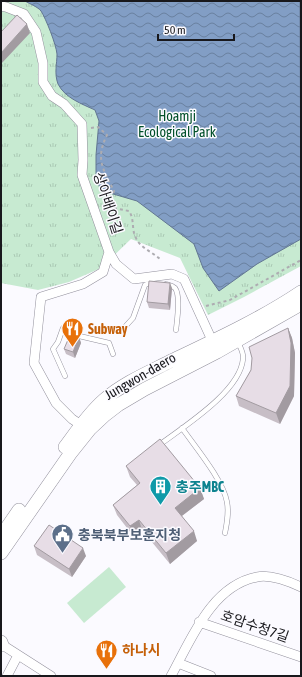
<svg xmlns="http://www.w3.org/2000/svg" width="302" height="677" font-family="'Asap Condensed','Noto Sans KR',sans-serif">
<defs>
<pattern id="park-tufts" width="24" height="20" patternUnits="userSpaceOnUse"><rect width="24" height="20" fill="#c7ead1"/><path d="M3 7l-1-3M5 7V3M7 7l1-3M15 17l-1-3M17 17v-4M19 17l1-3" fill="none" stroke="#aac8b3"/></pattern>
<pattern id="water-waves" width="16" height="10" patternUnits="userSpaceOnUse"><rect width="16" height="10" fill="#829ec5"/><path d="M0 5q4-4 8 0t8 0" fill="none" stroke="#69809f"/></pattern>
</defs>
<rect width="100%" height="100%" fill="#fbfaff"/>
<path fill="#c7ead1" d="M109 567 126 587 84 623 67 603Z"/>
<path fill="url(#park-tufts)" d="M1 1H301V266L244 297 208 315 180 258 131 239 101 268 69 282 38 290 1 283Z"/>
<path fill="url(#water-waves)" stroke="#627692" d="M25 1H300L301 239 257 264 219 291 203 268 194 244 137 201 103 191 96 181V155L99 121 95 110C82 104 65 98 58 84 54 73 57 64 57 54 56 44 46 19 41 11 38 7 30 4 25 1Z"/>
<g fill="none" stroke-linecap="round" stroke-linejoin="round">
<defs>
<path id="service" d="M166 284C169 285 172 285 175 288 181 296 177 320 176 330
M123 329 133 318 145 285 149 283H154
M65 376 53 349 58 342 63 328 75 335 109 343 113 354
M182 428C196 448 223 480 227 502 229 513 227 523 225 533
M158 446C183 427 240 392 243 359 244 353 240 347 238 342"/>
<path id="minor" d="M1 6 6 7 24 14 36 32 43 63V82L52 96 64 104 82 124 83 160 82 175 109 252 116 264 134 279 172 274 184 279 215 347
M81 425 72 419 56 403 34 363 41 297 83 284 103 272 109 252
M199 622 301 657
M1 644 51 676
M178 663 211 676
M7 676 18 655
M171 676C191 640 211 586 257 577 271 574 288 581 301 587"/>
<path id="secondary" d="M65 447C77 431 88 414 104 400 122 384 147 373 169 362 213 341 261 319 301 292
M1 536 19 510
M1 553 70 454 90 429 105 415 118 405 145 389 217 352 301 304
M1 642 2 645"/>
</defs>
<use href="#service" stroke="#92909c" stroke-width="5.5"/>
<use href="#minor" stroke="#92909c" stroke-width="10"/>
<use href="#secondary" stroke="#92909c" stroke-width="14"/>
<path stroke="#adacb1" stroke-width="2" stroke-dasharray="3 3" stroke-linecap="butt" d="M91 128 98 127 107 135C95 159 103 169 114 191L108 207 129 211C135 220 131 229 136 238 140 248 153 252 161 260
M206 306 230 300 301 260"/>
<use href="#service" stroke="#fff" stroke-width="4.5"/>
<use href="#minor" stroke="#fff" stroke-width="9"/>
<use href="#secondary" stroke="#fff" stroke-width="13"/>
</g>
<path fill="#c7bec6" d="M172 288 170 310 149 308 147 302Z
M288 328 292 338 295 353 294 396 280 424 239 406 236 396 251 370Z
M79 337 81 343 75 358 66 354 64 349Z
M126 466 200 488 204 499 182 516 197 541 170 564 142 530 134 537 117 515 113 505 137 485 130 477Z
M34 546 86 556 72 577 37 555Z"/>
<path fill="#a29ba1" d="M27 24 30 33 1 64V53Z
M170 283 172 288 170 310 168 304Z
M288 328 292 338 295 353 294 396 280 424 276 413Z
M79 337 81 343 75 358 73 352Z
M200 488 204 499 179 518 175 508Z
M139 520 142 530 134 537 130 526Z
M194 531 197 541 170 564 166 553Z
M83 548 86 556 72 577 69 569Z"/>
<path fill="#e7dde6" stroke="#a29ba1" d="M17 15 27 24 1 53V32Z
M149 281 170 283 168 304 147 302Z
M288 328 291 343 290 386 276 413 236 396 251 370 252 358 249 347Z
M70 335 79 337 73 352 64 349Z
M160 439 200 488 175 508 194 531 166 553 139 520 130 526 113 505 140 483 126 466Z
M49 525 83 548 69 569 34 546Z"/>
<defs>
<symbol id="restaurant-pin" viewBox="-11 -11 22 30"><path d="M0 17L-7.5 6A9.5 9.5 0 1 1 7.5 6Z" fill="#e8710a" stroke="#fbfaff"/><path d="M-5-6h1v4h1v-4h1v4h1v-4h1v5L-1.5 .5V6h-2V.5L-5-1ZM5-6V6H3V1.5H1.5Q1.5-4 5-6Z" fill="#fff"/></symbol>
<symbol id="building-pin" viewBox="-11 -11 22 30"><path d="M0 17L-7.5 6A9.5 9.5 0 1 1 7.5 6Z" fill="#0f9aa8" stroke="#fbfaff"/><path d="M-4-6H4V6H1V3H-1V6H-4ZM-2.5-4.3h1.7v1.8h-1.7ZM.8-4.3h1.7v1.8H.8ZM-2.5-1h1.7V.8h-1.7ZM.8-1h1.7V.8H.8Z" fill="#fff"/></symbol>
<symbol id="civic-pin" viewBox="-11 -11 22 30"><path d="M0 17L-7.5 6A9.5 9.5 0 1 1 7.5 6Z" fill="#5c6f8a" stroke="#fbfaff"/><path d="M-.6-6.5H3V-4.5H.6V-3L4-1V1h2V6H-6V1h2V-1L-.6-3ZM-1.2 2.5V6h2.4V2.5Z" fill="#fff"/></symbol>
</defs>
<g fill-rule="evenodd">
<use href="#restaurant-pin" x="60" y="316" width="25" height="34"/>
<use href="#building-pin" x="148" y="474" width="25" height="34"/>
<use href="#civic-pin" x="50" y="522" width="25" height="34"/>
<use href="#restaurant-pin" x="94" y="638" width="25" height="34"/>
</g>
<g text-anchor="middle" dominant-baseline="central" stroke-width="3" stroke-linejoin="round" paint-order="stroke">
<g font-size="14" fill="#004f29" stroke="#fbfaff">
<text x="177" y="116">Hoamji<tspan x="177" dy="16">Ecological Park</tspan></text>
</g>
<g font-size="14" fill="#18181c" stroke="#fbfaff">
<text transform="translate(108 203) rotate(72)">상아배이길</text>
<text transform="translate(140 376) rotate(-30)">Jungwon-daero</text>
<text transform="translate(255 626) rotate(19)">호암수청7길</text>
</g>
<g font-size="14" font-weight="bold" fill="#c56008" stroke="#fbfaff" text-anchor="start">
<text x="88" y="329">Subway</text>
<text x="122" y="650">하나시</text>
</g>
<g font-size="14" font-weight="bold" fill="#0d838f" stroke="#fbfaff" text-anchor="start">
<text x="176" y="487">충주MBC</text>
</g>
<g font-size="14" font-weight="bold" fill="#4e5e75" stroke="#fbfaff" text-anchor="start">
<text x="78" y="535">충북북부보훈지청</text>
</g>
</g>
<rect width="302" height="677" fill="none" stroke="#18181c" stroke-width="4"/>
<path d="M158 34v6h76v-6" fill="none" stroke="#18181c" stroke-width="2"/>
<text x="164" y="34" font-size="12" fill="#18181c" stroke="#fbfaff" stroke-width="3" paint-order="stroke">50 m</text>
</svg>
